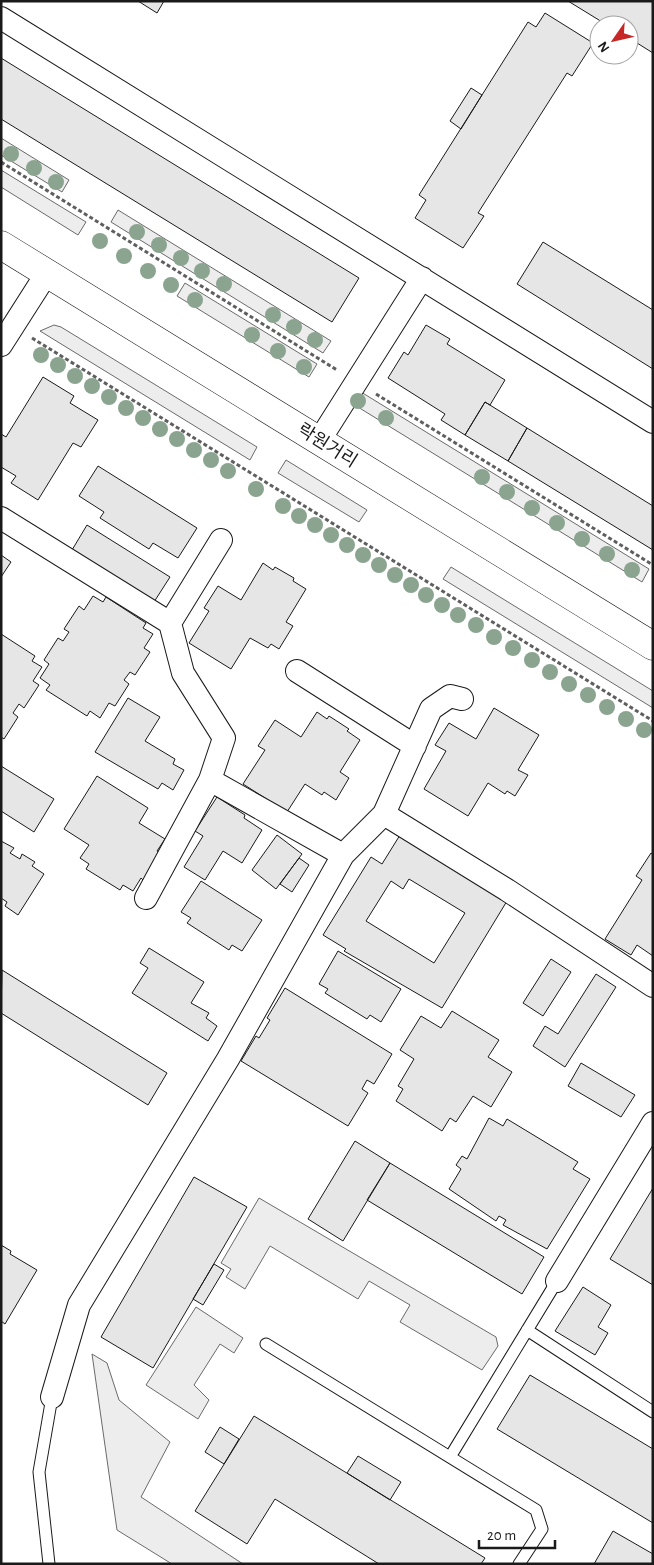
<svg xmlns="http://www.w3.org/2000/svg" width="654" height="1565" font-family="'Alegreya Sans','Noto Sans KR',sans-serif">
<rect width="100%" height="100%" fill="#fff"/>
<path fill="#ededed" stroke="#6a6a6a" d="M1 138 69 180 62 192 1 155Z
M1 170 86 222 78 235 1 187Z
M118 210 331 341 323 353 111 222Z
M185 283 317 364 309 377 177 296Z
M54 325 61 327 257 447 250 460 40 331Z
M361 392 649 569 642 582 353 404Z
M286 460 367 510 359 522 278 473Z
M451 567 653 691V708L443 579Z
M259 1198 496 1337 498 1346 482 1370 400 1322 410 1305 369 1281 358 1299 270 1246 245 1289 226 1277 231 1269 221 1263Z
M196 1307 243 1338 234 1353 220 1344 194 1385 209 1400 198 1419 146 1385Z
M92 1354 107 1363 119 1400 170 1442 141 1497 243 1564H172L117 1530Z"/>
<path fill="#e6e6e6" stroke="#1a1a1a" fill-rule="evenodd" d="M138 1H164L157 13Z
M568 1H653V53L629 38V25H607Z
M545 13 593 43 572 76 567 73 478 213 484 216 463 248 415 218 426 200 419 195 528 22 536 27Z
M1 58 359 278 332 322 1 119Z
M471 88 482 95 461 129 450 121Z
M543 242 653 310V369L517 284Z
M426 325 450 339 447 344 505 380 490 405 485 402 465 435 441 420 445 414 388 378 404 352 408 355Z
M43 377 74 396 70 403 98 420 81 447 73 443 38 500 11 483 16 476 1 467V434L6 437Z
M485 402 527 428 508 461 465 435Z
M527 428 653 506V550L508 461Z
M98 466 197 528 178 558 153 543 149 549 100 518 104 512 79 496Z
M87 525 170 577 154 602 72 550Z
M1 555 11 562 1 577Z
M263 563 273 570 275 567 294 578 293 581 306 589 286 622 293 626 279 649 271 644 268 648 250 638 231 669 189 643 209 611 204 608 218 586 241 600Z
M93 596 103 602 106 597 146 623 143 628 153 634 144 648 150 652 135 675 130 672 124 680 129 684 115 706 109 703 100 718 90 711 87 716 46 690 50 685 40 678 49 664 44 660 58 638 63 641 69 632 64 629 79 606 84 610Z
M1 634 35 656 32 661 42 667 33 681 39 685 24 708 19 704 13 713 18 717 4 739 1 737Z
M128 698 160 717 145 741 175 759 173 764 184 770 173 790 162 783 158 789 95 752Z
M494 708 539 735 518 770 528 775 515 796 507 791 505 794 488 783 468 816 424 789 446 751 435 745 449 723 476 739Z
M317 712 327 719 329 716 349 729 347 731 360 740 340 772 349 778 336 800 324 792 322 795 305 784 287 812 243 784 265 750 258 746 275 720 301 737Z
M1 766 54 799 34 832 1 811Z
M97 776 148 808 139 823 165 839 157 851 162 854 145 882 141 878 133 891 123 885 120 890 86 869 89 864 80 858 89 845 64 829Z
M217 797 245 815 244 818 262 830 242 863 223 851 205 880 184 867 203 836 195 831Z
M277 835 302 854 276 889 252 870Z
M400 835 507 901 442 1008 344 951 346 949 323 935 371 857 382 864ZM409 879 465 913 434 963 366 921 391 881 403 889Z
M1 841 14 848 10 853 20 859 22 854 35 862 32 866 44 874 18 915 5 906 7 902 1 898Z
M651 853 653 855V956L637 945 631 955 605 939 642 880 636 876Z
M299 858 309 865 292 892 280 884Z
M201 881 262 920 242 951 232 945 229 950 187 923 191 918 181 912Z
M149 948 204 982 191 1003 209 1013 206 1018 217 1026 208 1041 132 993 148 968 140 963Z
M338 951 401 989 381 1022 370 1015 367 1019 325 993 328 989 319 984Z
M551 959 571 972 543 1016 523 1003Z
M2 970 167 1073 148 1105 1 1013Z
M596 974 616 987 565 1067 533 1046 545 1026 558 1034Z
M285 988 392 1054 374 1084 367 1080 362 1089 368 1093 348 1126 241 1061 256 1036 259 1038 270 1020 267 1018Z
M452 1011 499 1040 488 1057 512 1072 491 1107 473 1096 456 1122 450 1118 442 1131 396 1101 403 1089 398 1086 414 1059 400 1050 421 1016 441 1028Z
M581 1063 635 1095 621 1117 568 1086Z
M489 1118 503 1126 507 1119 578 1162 573 1169 590 1179 547 1249 503 1225 506 1220 499 1216 496 1221 449 1189 461 1169 456 1165 462 1156 467 1159Z
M355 1141 390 1163 343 1241 308 1219Z
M390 1163 544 1257 522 1294 367 1200Z
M194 1177 247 1207 153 1368 101 1337Z
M653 1188V1285L610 1259Z
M1 1245 11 1251 10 1254 37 1270 5 1324 1 1321Z
M214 1264 224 1270 203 1305 193 1299Z
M583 1287 611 1305 598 1327 608 1333 595 1355 555 1331Z
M530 1375 653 1449V1523L497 1429Z
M254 1416 485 1558 481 1564H379L275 1499 247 1544 195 1511Z
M220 1427 239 1439 224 1464 205 1452Z
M358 1456 401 1482 390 1500 347 1473Z
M613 1531 653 1554V1564H594Z"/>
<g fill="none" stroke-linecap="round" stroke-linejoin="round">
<defs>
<path id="service" d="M527 1330 653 1412
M266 1344 536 1510 542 1529 519 1564
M450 1457 557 1281
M49 1564 39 1472 52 1397"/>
<path id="minor" d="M1 18 653 422
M1 345 47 273
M319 441 422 278
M1 518 170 623
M297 671 415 746
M210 780 343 855
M384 814 507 890 653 986
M146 898 210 780 224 738 183 673 170 623 221 540
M557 1281 653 1123
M52 1397 79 1305 228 1059 343 855 384 814 431 709 450 696 462 699"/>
<path id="primary" d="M1 245 653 646"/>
</defs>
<use href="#service" stroke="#1a1a1a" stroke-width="13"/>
<use href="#minor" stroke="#1a1a1a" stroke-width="24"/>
<use href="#primary" stroke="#1a1a1a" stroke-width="29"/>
<path stroke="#5f5f5f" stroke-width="3" stroke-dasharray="4 2.5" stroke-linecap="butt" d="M1 162 337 370
M32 338 653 721
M376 394 653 565"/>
<use href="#service" stroke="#fff" stroke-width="11"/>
<use href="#minor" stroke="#fff" stroke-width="22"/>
<use href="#primary" stroke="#fff" stroke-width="28"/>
</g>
<g fill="#8aa48f">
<circle cx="11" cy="154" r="8"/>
<circle cx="34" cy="168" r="8"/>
<circle cx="56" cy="182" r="8"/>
<circle cx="137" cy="232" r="8"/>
<circle cx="100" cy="241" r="8"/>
<circle cx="159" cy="245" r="8"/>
<circle cx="124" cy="256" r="8"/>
<circle cx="181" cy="258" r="8"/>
<circle cx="148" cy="271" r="8"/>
<circle cx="202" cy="271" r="8"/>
<circle cx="224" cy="284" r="8"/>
<circle cx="171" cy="285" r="8"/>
<circle cx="195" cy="300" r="8"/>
<circle cx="273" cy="315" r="8"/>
<circle cx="294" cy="327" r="8"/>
<circle cx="252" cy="335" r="8"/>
<circle cx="315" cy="340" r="8"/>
<circle cx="278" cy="351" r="8"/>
<circle cx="41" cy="355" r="8"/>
<circle cx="58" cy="365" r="8"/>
<circle cx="304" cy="367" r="8"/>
<circle cx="75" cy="376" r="8"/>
<circle cx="92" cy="386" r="8"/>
<circle cx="109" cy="397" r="8"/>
<circle cx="358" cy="401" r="8"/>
<circle cx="126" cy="408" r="8"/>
<circle cx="143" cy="418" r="8"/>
<circle cx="386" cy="418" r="8"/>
<circle cx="160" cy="429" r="8"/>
<circle cx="177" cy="439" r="8"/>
<circle cx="194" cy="450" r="8"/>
<circle cx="211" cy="460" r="8"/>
<circle cx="228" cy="471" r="8"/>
<circle cx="482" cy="477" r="8"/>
<circle cx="256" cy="489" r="8"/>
<circle cx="507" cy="492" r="8"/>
<circle cx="283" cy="506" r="8"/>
<circle cx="532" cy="508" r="8"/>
<circle cx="299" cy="516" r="8"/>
<circle cx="557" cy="523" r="8"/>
<circle cx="315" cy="525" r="8"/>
<circle cx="331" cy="535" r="8"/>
<circle cx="582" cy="539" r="8"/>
<circle cx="347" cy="545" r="8"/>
<circle cx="607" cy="554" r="8"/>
<circle cx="363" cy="555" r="8"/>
<circle cx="379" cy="565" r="8"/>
<circle cx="632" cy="570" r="8"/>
<circle cx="395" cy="575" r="8"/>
<circle cx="411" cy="585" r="8"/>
<circle cx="426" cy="595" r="8"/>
<circle cx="442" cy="605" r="8"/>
<circle cx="458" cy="615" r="8"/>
<circle cx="476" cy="625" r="8"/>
<circle cx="494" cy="637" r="8"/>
<circle cx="513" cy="648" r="8"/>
<circle cx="532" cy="660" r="8"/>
<circle cx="550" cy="672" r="8"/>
<circle cx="569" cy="684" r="8"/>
<circle cx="588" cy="695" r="8"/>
<circle cx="607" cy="707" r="8"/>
<circle cx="626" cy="719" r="8"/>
<circle cx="644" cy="730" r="8"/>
</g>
<g text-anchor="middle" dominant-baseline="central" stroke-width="4" stroke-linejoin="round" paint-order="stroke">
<g font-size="18" fill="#1a1a1a" stroke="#fff">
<text transform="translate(327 446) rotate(32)">락원거리</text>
</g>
</g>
<rect width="654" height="1565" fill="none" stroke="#1a1a1a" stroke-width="5"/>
<g transform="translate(614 40) rotate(236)"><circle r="24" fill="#ffffff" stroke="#a3a3a3"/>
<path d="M0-4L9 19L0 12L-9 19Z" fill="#c62828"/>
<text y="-8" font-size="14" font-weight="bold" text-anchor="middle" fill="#1a1a1a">N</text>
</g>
<path d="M479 1540v8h76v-8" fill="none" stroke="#1a1a1a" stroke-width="2.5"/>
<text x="487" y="1540" font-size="15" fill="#1a1a1a" stroke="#ffffff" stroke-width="4" paint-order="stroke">20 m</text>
</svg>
